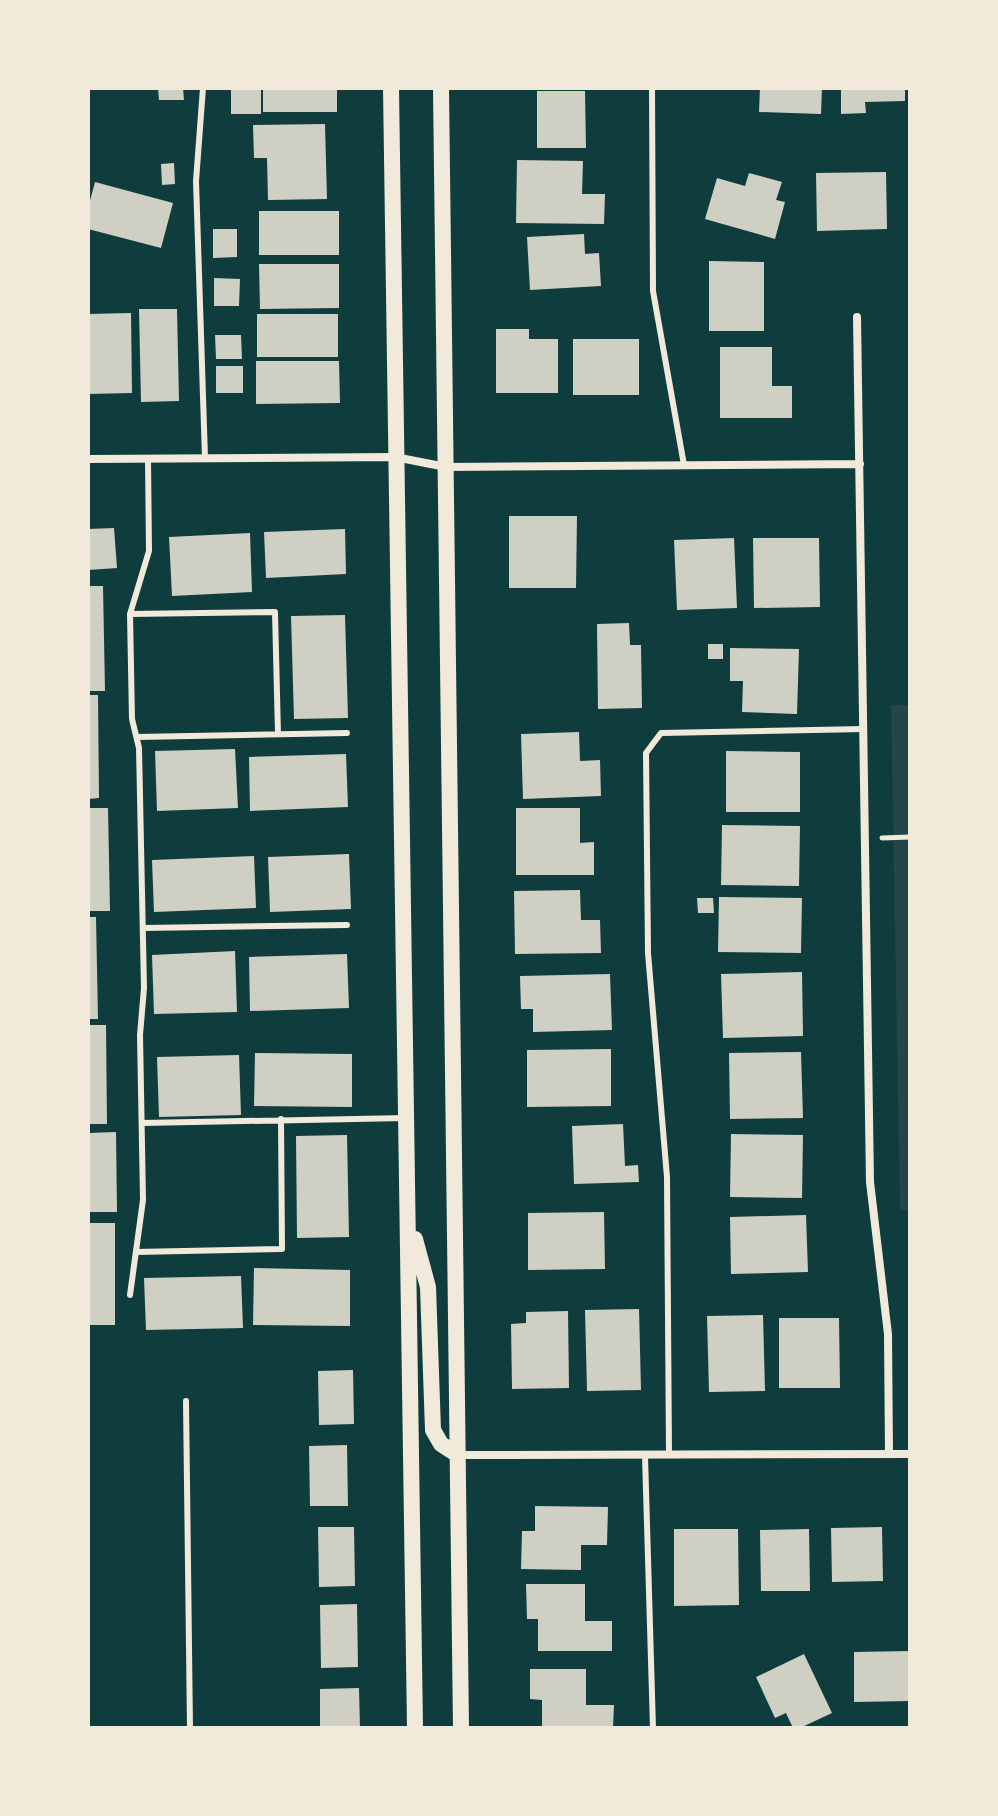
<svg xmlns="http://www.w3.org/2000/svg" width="998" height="1816" font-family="'Fira Sans',sans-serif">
<rect width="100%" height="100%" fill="#0f3d3e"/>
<path fill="#244646" d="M891 705H910V1210H900Z"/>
<path fill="#cfcfc3" d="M158 88H183L184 100H159Z
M231 88H261V114H231Z
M263 88H337V112H263Z
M760 88H822L821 114 759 112Z
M841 88H905V101L865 102 866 113 841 114Z
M537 91H585L586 148H537Z
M325 124 327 199 268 200 267 158H254L253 125Z
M517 160 583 161 582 194H605L604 224 516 223Z
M174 163 175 184 162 185 161 164Z
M886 172 887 229 817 231 816 173Z
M749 173 782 182 776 200 785 202 775 239 705 219 717 178 745 186Z
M95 182 173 203 161 248 88 229V208Z
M259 211H339V255H259Z
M213 229H237V257L213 258Z
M584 234 585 254 599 253 601 286 530 290 527 237Z
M709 261 764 262V331H709Z
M259 264H339V308L260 309Z
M214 278 240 279 239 306H214Z
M139 309H177L179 401 141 402Z
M131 313 132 393 88 394V314Z
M257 314H338V357H257Z
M496 329H529V339H558V393H496Z
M215 335H241L242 359H216Z
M573 339H639V395H573Z
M720 347H772V386H792V418H720Z
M256 361H339L340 403 256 404Z
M216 366H243V393H216Z
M509 516H577L576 588H509Z
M114 528 117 568 88 570V529Z
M345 529 346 574 266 578 264 532Z
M250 533 252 592 172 596 169 537Z
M734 538 737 608 677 610 674 540Z
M753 538H819L820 607 754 608Z
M88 586H103L105 691H88Z
M345 615 348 718 294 719 291 616Z
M629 623 630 645H641L642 708 598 709 597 624Z
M708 644H723V659H708Z
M730 648 799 649 797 714 742 712 743 681H730Z
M88 695H98L99 798 88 799Z
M579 732 580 761 600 760 601 796 523 799 521 734Z
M235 749 238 808 157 811 155 751Z
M726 751 800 752V812H726Z
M346 754 348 807 250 811 249 757Z
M88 808H108L110 911H88Z
M516 808H580V843L594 842V875H516Z
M722 825 800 826 799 886 721 885Z
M349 854 351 909 270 912 268 857Z
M254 856 256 908 154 912 152 860Z
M580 890 581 920H600L601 953 515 954 514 891Z
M719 897 802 898 801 953 718 952Z
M697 898H713L714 913H698Z
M88 917H96L98 1019H88Z
M235 951 237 1012 154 1014 152 955Z
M347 954 349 1008 250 1011 249 957Z
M802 972 803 1036 723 1038 721 974Z
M610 974 612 1030 533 1032V1009H521L520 976Z
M88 1025H106L107 1124H88Z
M611 1049V1106L527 1107V1050Z
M801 1052 803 1118 730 1119 729 1053Z
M255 1053 352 1054V1107L254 1106Z
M239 1055 241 1115 159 1117 157 1057Z
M623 1124 625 1166 638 1165 639 1182 574 1184 572 1126Z
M116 1132 117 1212H88V1133Z
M731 1134 803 1135 802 1198 730 1197Z
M347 1135 349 1237 297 1238 296 1136Z
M604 1212 605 1269 528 1270V1213Z
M806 1215 808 1272 731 1274 730 1217Z
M88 1223H115V1325H88Z
M254 1268 350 1270V1326L253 1325Z
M241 1276 243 1328 146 1330 144 1278Z
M639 1309 641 1390 587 1391 585 1310Z
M568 1311 569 1388 512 1389 511 1324 526 1323V1312Z
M763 1315 765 1391 709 1392 707 1316Z
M779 1318H839L840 1388H779Z
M353 1370 354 1424 319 1425 318 1371Z
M347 1445 348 1506H310L309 1446Z
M535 1506 608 1507 607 1545H581V1570L521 1569 522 1531H535Z
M318 1527H354L355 1586 319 1587Z
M882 1527 883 1581 832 1582 831 1528Z
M674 1529H738L739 1605 674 1606Z
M809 1529 810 1591H761L760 1530Z
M526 1584H585V1621H612V1651H538V1619H527Z
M357 1604 358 1667 321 1668 320 1605Z
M910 1651V1701L854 1702V1652Z
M804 1654 832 1713 800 1728H793L786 1713 775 1718 756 1677Z
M530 1669H586V1705H614L613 1728H542V1700L530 1699Z
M359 1688 360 1728H320V1689Z"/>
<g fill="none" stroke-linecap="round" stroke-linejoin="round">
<path stroke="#f1e9da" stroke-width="5" d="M882 838 910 837"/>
<path stroke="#f1e9da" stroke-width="6" d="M203 88 196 181 205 458
M652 88 653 291 684 465
M130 614 275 612 278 734
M137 737 347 733
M143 928 347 925
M142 1123 406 1118
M136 1252 282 1249 281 1119
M130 1295 143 1200 140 1035 144 988 139 748 132 719 130 614 149 551 148 459
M186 1401 190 1728
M669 1455 667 1177 648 953 646 753 661 733 864 729
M645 1456 653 1728"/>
<path stroke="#f1e9da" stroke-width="8" d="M857 317 870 1182 888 1334 889 1454
M88 459 395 457 446 467 860 464
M458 1455 910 1454"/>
<path stroke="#f1e9da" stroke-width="16" d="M391 88 415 1728
M441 88 461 1728
M415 1239 428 1287 433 1430 441 1444 458 1455"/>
</g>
<rect width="998" height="1816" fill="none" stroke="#f1e9da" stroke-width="180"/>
</svg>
